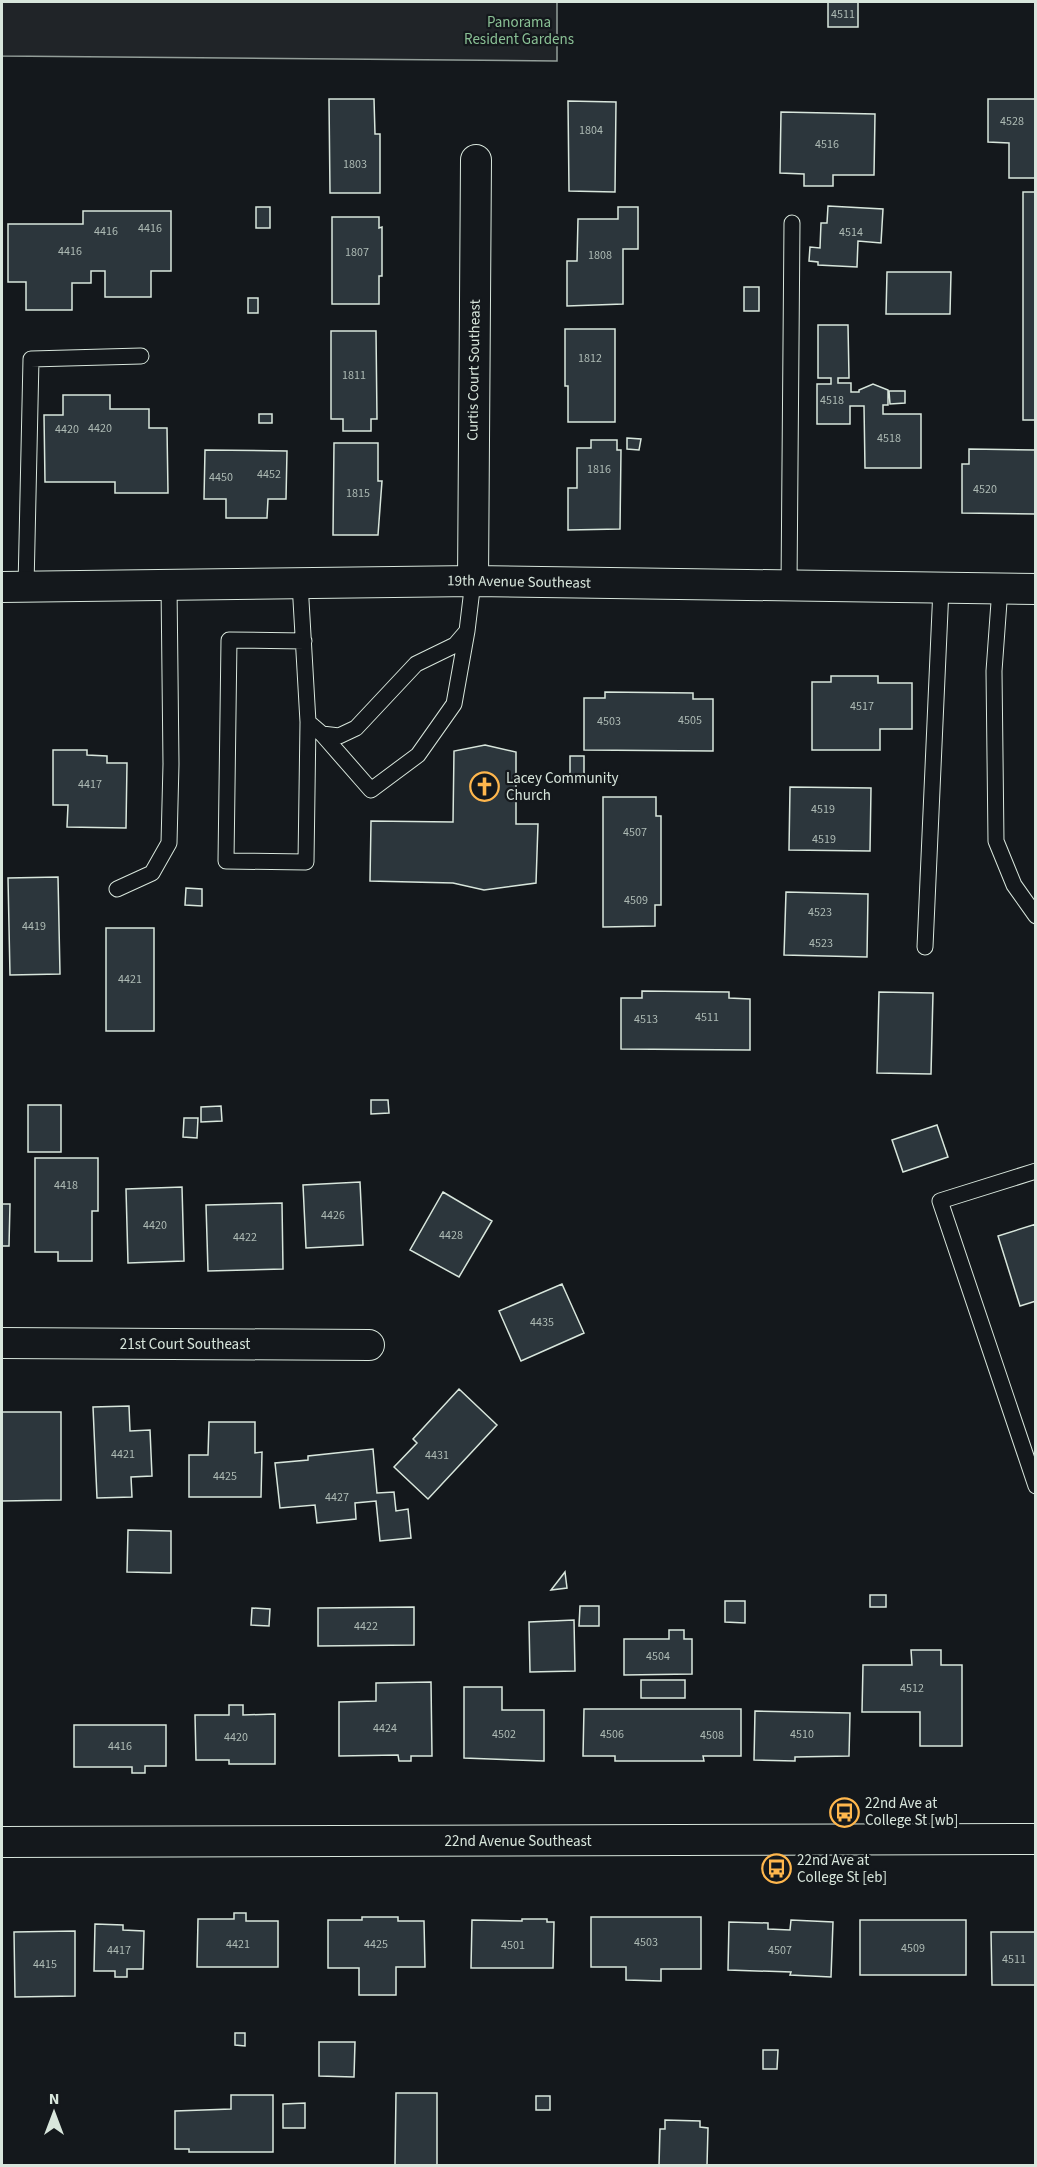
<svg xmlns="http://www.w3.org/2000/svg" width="1037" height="2167" font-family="'Source Sans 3',sans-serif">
<rect width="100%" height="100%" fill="#14181c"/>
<path fill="#202428" stroke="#939e99" stroke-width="1.5" d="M2 2H557V61L2 56Z"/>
<path fill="#2c363c" stroke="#d8e6dc" stroke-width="1.5" d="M828 2H858V27H828Z
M329 99H374L375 134H380V193H330Z
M988 99H1036V178H1009V143L988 142Z
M568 101 616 102 615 192 569 191Z
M781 112 875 114 874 175H833V186H804V174L780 173Z
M1023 192H1036V420H1023Z
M828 206 883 209 881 243 858 241 857 267 818 265V262L809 261 810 247 820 248 821 223H827Z
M256 207H270V228H256Z
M618 207H638V249H623V304L567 306V261H577L578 219H618Z
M83 211H171V271H151V297H105V271H91V283H72V310H26V282H8V224H83Z
M332 217H379V228L382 227V276H379V304H332Z
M887 272H951L950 314H886Z
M744 287H759V311H744Z
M248 298H258V313H248Z
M818 325H848L849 378H838V383H851V392H859V390L873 384 888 390V405H883V414H921V468H865L864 406H850V424H817V384H831V378H818Z
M565 329H615V422H568V386H565Z
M331 331H376L377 419H371V431H343V419H331Z
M889 391H905V403L890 404Z
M63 395H110V409H149V428H167L168 493H115V482H45L44 415H63Z
M259 414H272V423H259Z
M627 438 641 439 639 450 627 449Z
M591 440H617V450H621L620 529 568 530V488H577V448H591Z
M334 443H378V481H382L378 535H333Z
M969 449 1036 450V514L962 513V464H969Z
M205 450 287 451 286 499H268L267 518H226V499H204Z
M831 676H878V683H912V729H880V750H812V682H831Z
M605 692 693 693V699H713V751L584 750V698H605Z
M485 745 516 752V824H538L536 883 484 890 453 883 370 881 371 821 453 822 454 751Z
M53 750H87V755L107 756V763H127L126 828 67 827 68 805H53Z
M570 756H584V784H570Z
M790 787 871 788 870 851 789 850Z
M603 797H656V816H661V905H655V926L603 927Z
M58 877 60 974 10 975 8 878Z
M186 888 202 889V906L185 905Z
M786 892 868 894 867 957 784 955Z
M106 928H154V1031H106Z
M642 991 729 992V998L750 999V1050L621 1049V998H642Z
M879 992 933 993 931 1074 877 1073Z
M371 1100H388L389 1113 371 1114Z
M28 1105H61V1152H28Z
M221 1106 222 1121 201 1122V1107Z
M184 1118H198L197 1138 183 1137Z
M937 1125 948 1157 903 1172 892 1140Z
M35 1158H98V1211H92V1261H58V1252H35Z
M360 1182 363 1245 306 1248 303 1185Z
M182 1187 184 1261 128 1263 126 1189Z
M443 1192 492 1221 459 1277 410 1250Z
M282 1203 283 1269 208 1271 206 1205Z
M2 1204H10L9 1246H2Z
M1036 1224V1301L1020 1306 998 1236Z
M562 1284 584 1333 521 1361 499 1311Z
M459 1389 497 1425 428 1499 394 1467 417 1443 413 1439Z
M129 1406 130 1431 150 1430 152 1476 131 1477 132 1497 97 1498 93 1407Z
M2 1412H61V1500L2 1501Z
M209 1422H255V1453L262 1452 261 1497H189V1455H208Z
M373 1449 377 1493 394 1492 396 1511 408 1509 411 1538 380 1541 376 1501 355 1503 356 1519 317 1523 315 1505 280 1508 275 1463 308 1460V1456Z
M128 1530 171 1531V1573L127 1572Z
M565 1572 567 1588 551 1590Z
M870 1595H886V1607H870Z
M725 1601H745V1623L725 1622Z
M580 1606H599V1626H579Z
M414 1607V1645L318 1646V1608Z
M252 1608 270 1609 269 1626 251 1625Z
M574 1620 575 1671 530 1672 529 1622Z
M669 1630H684V1639H692V1674L624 1675V1639H669Z
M911 1650H941V1665H962V1746H920V1712H862L863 1665H912Z
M641 1680H685V1698H641Z
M431 1682 432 1756H411V1761H399L398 1755 339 1756V1702L376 1701V1683Z
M464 1687H502V1710H544V1761L464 1758Z
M229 1705H243V1715L275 1714V1764H229V1760H196L195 1715H229Z
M584 1709H741V1756H703L704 1761H615V1756H583Z
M755 1711 850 1713 849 1756 795 1757V1761L754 1760Z
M74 1725H166V1766H145V1773H132V1767H74Z
M234 1913H246V1921H278V1967H197L198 1919H234Z
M362 1917H398V1921H424L425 1967H396V1995H359V1968H328V1920H362Z
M591 1917H701V1969H661V1981L626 1980V1967H591Z
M522 1919H547V1922H554L553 1968H471L472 1920 522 1921Z
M791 1920 833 1922 831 1977 790 1975 791 1972 728 1970 729 1922 768 1923V1929L790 1930Z
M860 1920H966V1975H860Z
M95 1924 123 1925V1930L144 1931 143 1969H127V1977H115V1971H94Z
M75 1931V1996L15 1997 14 1932Z
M991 1932H1036V1985H992Z
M235 2033H245V2046L235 2045Z
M319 2042H355L354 2077 319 2076Z
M763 2050H778L777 2069H763Z
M396 2093H437V2165H395Z
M231 2095H273V2152H189V2149H175V2111L231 2109Z
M536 2096H550V2110H536Z
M305 2103V2128H283V2104Z
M665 2120 700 2121V2127L708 2128 707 2166H659L660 2129H665Z"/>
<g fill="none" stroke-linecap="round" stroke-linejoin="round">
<defs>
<path id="service" d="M300 583 308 722 322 734 339 736 356 728 416 664 455 645 467 631 473 581
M789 586 792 223
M26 587 31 359 141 356
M1000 588 994 671 996 841 1014 885 1036 916
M304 641 229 640 226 861 306 862 308 722
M322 734 371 790 418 755 454 704 467 631
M117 889 152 873 169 843 171 764 169 585
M925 947 941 588
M1036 1171 940 1201 1036 1486"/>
<path id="minor" d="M473 581 476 160
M2 587 473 581 1036 589
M2 1343 369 1345
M2 1842 1036 1839"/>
</defs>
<use href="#service" stroke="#d8e6dc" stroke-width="17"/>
<use href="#minor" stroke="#d8e6dc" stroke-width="32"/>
<use href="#service" stroke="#14181c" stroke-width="15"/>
<use href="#minor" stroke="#14181c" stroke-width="30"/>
</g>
<defs>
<symbol id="church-ring" viewBox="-11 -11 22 22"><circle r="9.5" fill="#14181c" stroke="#ffb74d" stroke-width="1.5"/><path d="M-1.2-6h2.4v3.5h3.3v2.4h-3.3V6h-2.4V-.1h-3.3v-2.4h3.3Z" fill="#ffb74d"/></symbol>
<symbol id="bus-ring" viewBox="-11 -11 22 22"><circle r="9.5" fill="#14181c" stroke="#ffb74d" stroke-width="1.5"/><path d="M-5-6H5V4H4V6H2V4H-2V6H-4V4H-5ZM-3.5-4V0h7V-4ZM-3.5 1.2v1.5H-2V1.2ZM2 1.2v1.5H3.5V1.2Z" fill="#ffb74d"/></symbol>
</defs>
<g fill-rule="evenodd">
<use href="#church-ring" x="468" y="770" width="33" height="33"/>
<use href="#bus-ring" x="828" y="1796" width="33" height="33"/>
<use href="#bus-ring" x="760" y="1852" width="33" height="33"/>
</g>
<g text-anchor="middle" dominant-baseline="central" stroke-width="4.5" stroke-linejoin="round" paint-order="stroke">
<g font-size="12" fill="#adbab4">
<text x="843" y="14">4511</text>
<text x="1012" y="121">4528</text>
<text x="591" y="130">1804</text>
<text x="827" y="144">4516</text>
<text x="355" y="164">1803</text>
<text x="150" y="228">4416</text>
<text x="106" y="231">4416</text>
<text x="851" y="232">4514</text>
<text x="70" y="251">4416</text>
<text x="357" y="252">1807</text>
<text x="600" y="255">1808</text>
<text x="590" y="358">1812</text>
<text x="354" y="375">1811</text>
<text x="832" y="400">4518</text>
<text x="100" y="428">4420</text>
<text x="67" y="429">4420</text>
<text x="889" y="438">4518</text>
<text x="599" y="469">1816</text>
<text x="269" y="474">4452</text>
<text x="221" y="477">4450</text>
<text x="985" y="489">4520</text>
<text x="358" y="493">1815</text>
<text x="862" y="706">4517</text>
<text x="690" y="720">4505</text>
<text x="609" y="721">4503</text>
<text x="90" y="784">4417</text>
<text x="823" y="809">4519</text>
<text x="635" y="832">4507</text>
<text x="824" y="839">4519</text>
<text x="636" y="900">4509</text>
<text x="820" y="912">4523</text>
<text x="34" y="926">4419</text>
<text x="821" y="943">4523</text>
<text x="130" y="979">4421</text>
<text x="707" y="1017">4511</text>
<text x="646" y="1019">4513</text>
<text x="66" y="1185">4418</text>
<text x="333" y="1215">4426</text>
<text x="155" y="1225">4420</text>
<text x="451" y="1235">4428</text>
<text x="245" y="1237">4422</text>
<text x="542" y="1322">4435</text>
<text x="123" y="1454">4421</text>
<text x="437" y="1455">4431</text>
<text x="225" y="1476">4425</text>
<text x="337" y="1497">4427</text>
<text x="366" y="1626">4422</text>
<text x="658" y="1656">4504</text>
<text x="912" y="1688">4512</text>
<text x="385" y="1728">4424</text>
<text x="504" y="1734">4502</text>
<text x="612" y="1734">4506</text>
<text x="802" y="1734">4510</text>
<text x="712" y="1735">4508</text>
<text x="236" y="1737">4420</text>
<text x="120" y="1746">4416</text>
<text x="646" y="1942">4503</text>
<text x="238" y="1944">4421</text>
<text x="376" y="1944">4425</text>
<text x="513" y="1945">4501</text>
<text x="913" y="1948">4509</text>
<text x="119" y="1950">4417</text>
<text x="780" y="1950">4507</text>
<text x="1014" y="1959">4511</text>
<text x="45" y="1964">4415</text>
</g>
<g font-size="15" fill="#8ac095" stroke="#14181c">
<text x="519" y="22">Panorama<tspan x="519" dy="17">Resident Gardens</tspan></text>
</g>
<g font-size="15" fill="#d8e6dc" stroke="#14181c">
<text transform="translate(474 370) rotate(-89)">Curtis Court Southeast</text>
<text transform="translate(519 582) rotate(1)">19th Avenue Southeast</text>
<text x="185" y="1344">21st Court Southeast</text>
<text x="518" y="1841">22nd Avenue Southeast</text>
</g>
<g font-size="15" fill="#d8e6dc" stroke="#14181c" text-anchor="start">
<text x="506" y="778">Lacey Community<tspan x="506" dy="17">Church</tspan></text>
<text x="865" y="1803">22nd Ave at<tspan x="865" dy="17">College St [wb]</tspan></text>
<text x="797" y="1860">22nd Ave at<tspan x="797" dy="17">College St [eb]</tspan></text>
</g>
</g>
<rect width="1037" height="2167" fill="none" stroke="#d8e6dc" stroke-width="6"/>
<g transform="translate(54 2113)" stroke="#14181c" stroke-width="4.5" paint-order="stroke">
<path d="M0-4.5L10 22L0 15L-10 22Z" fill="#d8e6dc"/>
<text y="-9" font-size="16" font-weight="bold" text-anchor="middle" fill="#d8e6dc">N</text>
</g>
</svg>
